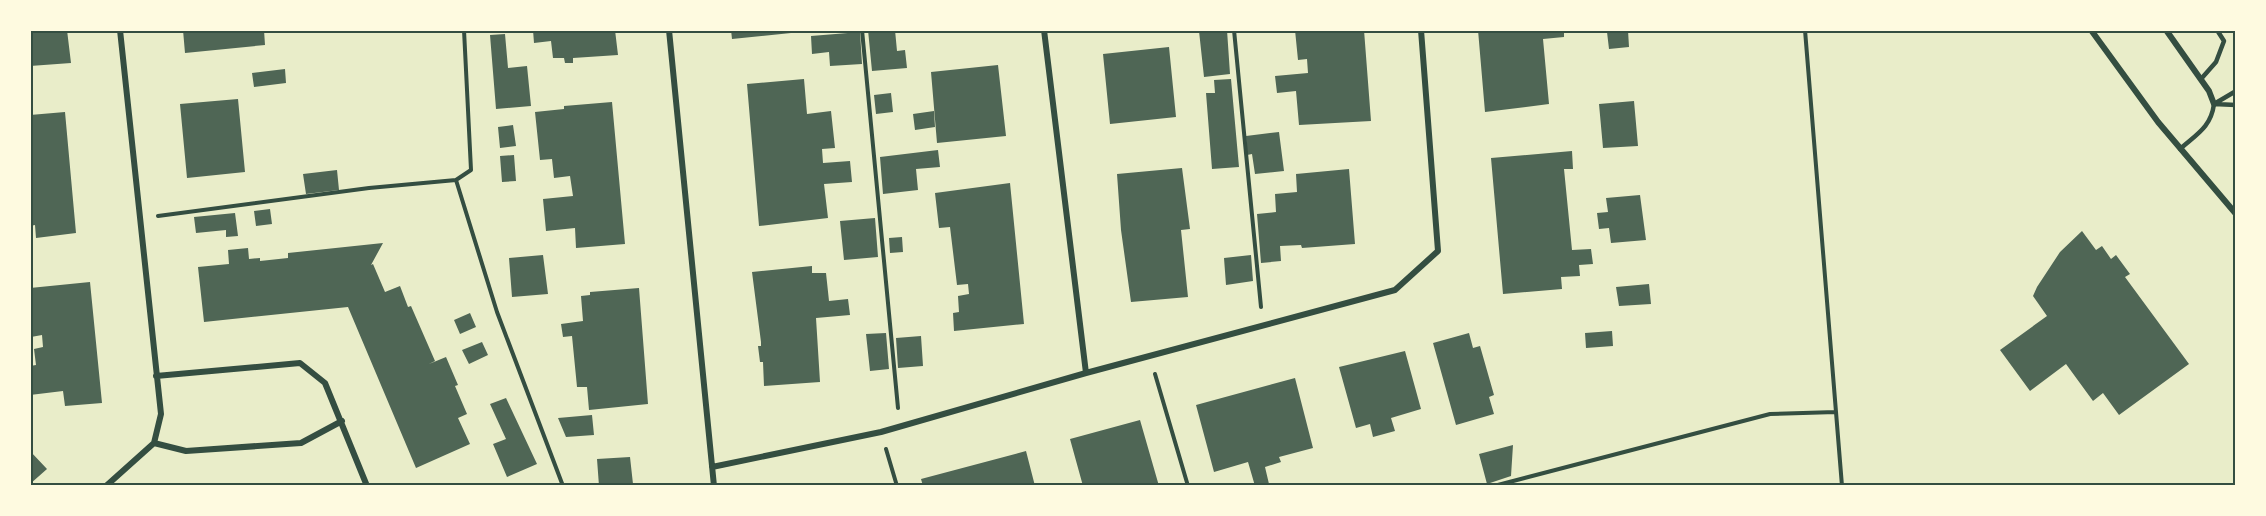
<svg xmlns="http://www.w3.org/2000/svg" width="2266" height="516" font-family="Rubik,sans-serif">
<rect width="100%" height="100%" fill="#e9edc9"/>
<path fill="#4f6655" d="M30 30H67L71 63 30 66Z
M183 30H264L265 45 185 53Z
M533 30H615L618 55 573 58V63H565L564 58H553L551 41 534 43Z
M731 30H791V33L732 39Z
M868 30H895L897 51 905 50 907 68 872 71Z
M1209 30H1227L1230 74 1204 77 1199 31Z
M1295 30H1364L1371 121 1299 125 1296 91 1277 93 1275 76 1308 73 1307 59 1298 60Z
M1478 30H1564V37L1543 39 1549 104 1485 112Z
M1628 30 1629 47 1609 49 1607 32Z
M860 32 862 64 830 66 829 52 812 54 811 36Z
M505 34 508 68 527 66 531 106 496 109 490 35Z
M1169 47 1176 117 1110 124 1103 54Z
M998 65 1006 136 937 143 931 72Z
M285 69 286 83 254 87 252 73Z
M804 79 807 114 831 111 835 148 822 149 823 163 850 161 852 182 824 184 828 218 759 226 747 84Z
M1231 79 1239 167 1212 169 1206 93H1215L1214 80Z
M891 93 893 112 876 114 874 95Z
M238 99 245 172 187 178 180 104Z
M1634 101 1638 146 1603 148 1599 104Z
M612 102 625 244 576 248 575 228 546 231 543 199 573 196 570 176 554 178 552 159 540 160 535 112 564 109V106Z
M934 111 935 127 915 130 913 114Z
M65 112 76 233 36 238 35 225 30 226V115Z
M513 125 516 146 500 148 498 127Z
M1279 132 1284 171 1255 174 1252 154 1247 155 1246 136Z
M938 150 940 167 916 169 918 190 883 194 880 157Z
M1572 151 1573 169H1564L1572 250 1591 249 1593 264 1579 265 1580 276 1561 277 1562 289 1503 294 1491 158Z
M514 155 516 181 502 182 500 156Z
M1182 168 1190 229 1181 230 1188 297 1131 302 1121 230 1117 174Z
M1349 169 1355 244 1302 248 1301 245 1280 246 1281 261 1261 263 1257 214 1276 212 1275 194 1297 192 1296 174Z
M337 170 339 190 306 194 303 174Z
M1010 183 1024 324 954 331 953 313 959 312 958 296 969 294 968 284 957 285 950 227 939 228 935 193Z
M1640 195 1646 240 1611 243 1609 228 1599 229 1597 213 1608 212 1606 198Z
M270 209 272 224 256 226 254 211Z
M235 213 238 236 226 237V230L196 233 194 217Z
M875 218 878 257 844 260 840 221Z
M2082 231 2096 250 2102 246 2111 259 2116 255 2130 274 2125 277 2189 364 2119 415 2103 393 2093 401 2066 364 2030 391 2000 350 2047 316 2033 296 2037 287 2060 252Z
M902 237 903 252 890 253 889 238Z
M383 243 371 265 373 264 385 292 400 286 408 307 411 306 435 361 429 364 446 357 458 385 455 386 467 414 458 418 470 444 416 468 348 307 204 322 198 267 229 264 228 250 248 248 249 259 260 258V261L288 258V253Z
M543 255 548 294 512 297 509 258Z
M1251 255 1253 281 1226 285 1224 258Z
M812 266V273H826L829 301 848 299 850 315 816 318 820 382 764 386 763 362H760L758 346H761V342L752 272Z
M90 282 102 403 65 406 63 391 30 395V366L36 365 34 349 43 347 42 335 31 337 30 331V288Z
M1649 284 1651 304 1619 306 1616 287Z
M639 288 648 404 589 410 587 387H577L572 336 563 337 561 324 583 321 581 296 590 295V292Z
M470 313 476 327 460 334 454 320Z
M1612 331 1613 346 1586 348 1585 333Z
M886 333 889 369 870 371 866 334Z
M1469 333 1473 348 1480 346 1494 395 1489 397 1494 414 1456 425 1433 343Z
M921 336 923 366 898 368 896 338Z
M482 342 488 355 469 364 462 350Z
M1405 351 1421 409 1391 418 1395 431 1373 437 1370 424 1356 428 1339 367Z
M1295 378 1313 448 1279 457 1281 462 1265 467 1269 484 1260 486H1255L1248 462 1214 472 1196 405Z
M506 398 537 464 507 477 493 444 506 439 490 404Z
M592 415 594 435 566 437 558 418Z
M1140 420 1159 486H1083L1070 439Z
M1513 445 1511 476 1487 484 1479 454Z
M30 451 47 469 30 484Z
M1026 451 1035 486H923L921 479Z
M630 457 633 484 599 486 597 459Z"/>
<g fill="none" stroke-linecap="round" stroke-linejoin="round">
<path stroke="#344e41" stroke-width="4" d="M862 30 898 408
M1234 30 1261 307
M1805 30 1842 486
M456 180 471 170 464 30
M158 216 369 188 456 180 497 312 563 486
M1155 374 1188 486
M886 449 897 486
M1494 486 1770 414 1836 412"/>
<path stroke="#344e41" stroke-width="4.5" d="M2201 79 2216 62 2224 41 2217 30
M2214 104 2236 91
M2214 104 2236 105
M2180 149C2197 134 2211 127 2214 104"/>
<path stroke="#344e41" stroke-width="6" d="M120 30 161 414 154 443
M669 30 714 486
M1044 30 1086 373
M2091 30 2158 122 2236 214
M2166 30 2209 91 2214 104
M156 376 300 363 325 383 367 486
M154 443 186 451 301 443 342 421
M712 467 881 432 1086 373 1395 290 1438 251 1421 30
M106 486 154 443"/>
</g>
<rect width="2266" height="516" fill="none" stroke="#fefae0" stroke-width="63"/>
<rect x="32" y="32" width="2202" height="452" fill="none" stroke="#344e41" stroke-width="2"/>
</svg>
